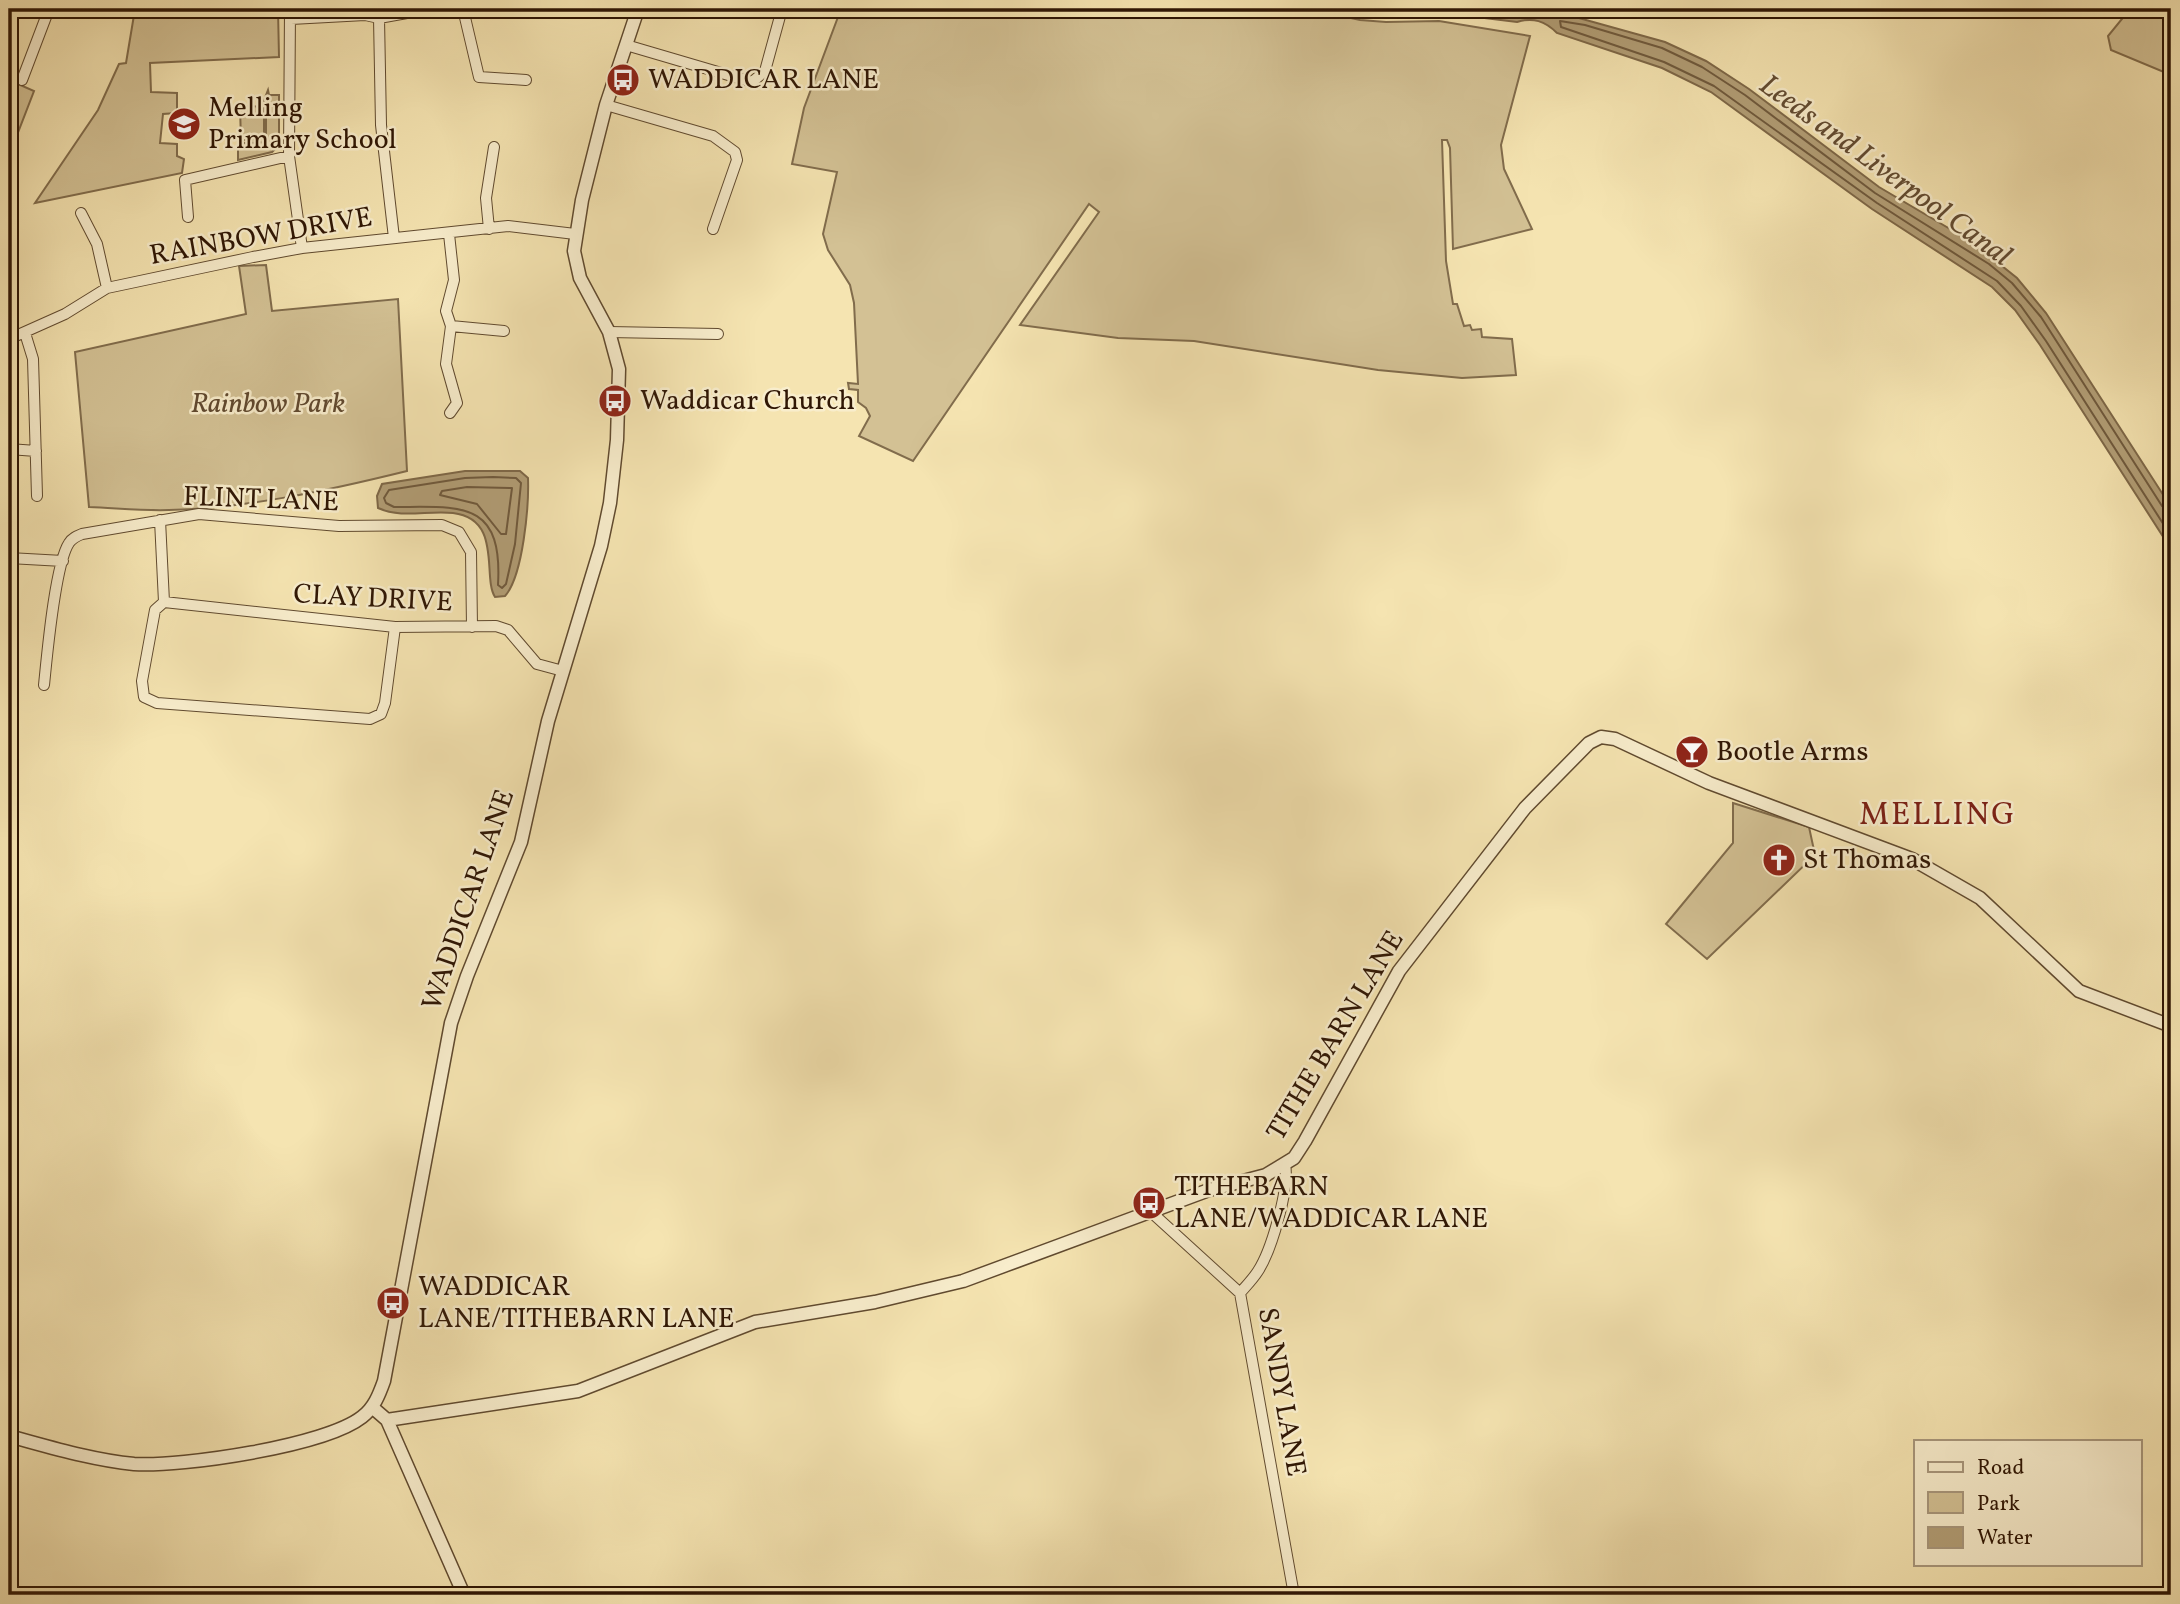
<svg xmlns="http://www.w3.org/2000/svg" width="2180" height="1604" font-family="Vollkorn,serif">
<rect width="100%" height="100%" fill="#f5e4b1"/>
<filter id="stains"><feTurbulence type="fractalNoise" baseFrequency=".00286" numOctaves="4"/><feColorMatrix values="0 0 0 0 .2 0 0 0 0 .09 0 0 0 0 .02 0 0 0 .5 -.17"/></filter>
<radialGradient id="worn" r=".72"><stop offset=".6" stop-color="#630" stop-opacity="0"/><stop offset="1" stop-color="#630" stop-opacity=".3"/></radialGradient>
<path fill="#d3c194" stroke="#816c4c" stroke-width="2" d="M135 9H278L279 57 150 63 151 92 177 93V113L163 114 160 143 177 144V156L184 159 182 173 35 203 98 110 119 64 126 63Z
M841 9H1310L1360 20 1386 22 1439 21 1530 36 1501 145 1504 169 1532 229 1453 249 1450 148 1447 140H1442L1446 261 1453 304H1457L1464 326 1470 325 1472 330 1481 329 1482 337 1512 339 1516 375 1462 378 1378 370 1194 341 1118 338 1020 325 1099 212 1089 204 913 461 859 436 870 416 866 408 858 402V390L849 389 848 383 858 384 854 303 850 285 828 250 823 234 837 172 792 164 804 108Z
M2130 9H2171V75L2111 50 2108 36Z
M9 80 34 91 17 135 9 131Z
M268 90 269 95H279V145L272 152 238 160V145L241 143 266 142V104L263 103Z
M264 106V139L241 140 240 107Z
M266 265 272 311 398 299 407 471C330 490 248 508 169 510 143 511 116 508 89 507L75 352 246 314 239 266Z
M1733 803 1809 827 1815 855 1707 959 1666 924 1733 843Z"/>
<path fill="#b29e76" stroke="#7e6848" stroke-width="2" d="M1361 9H1534L1548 15 1561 13 1665 42 1706 61 1749 89 1879 187 1972 242 2017 278 2046 313 2171 507V549L2040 345 2015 310 1992 287 1872 209 1711 92 1662 68 1557 33C1545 21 1533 17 1517 22L1427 11Z
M465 471H520L528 478C529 506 523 576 505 596L495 597C482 577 503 519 453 513 427 510 403 519 378 508L377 496 382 484Z"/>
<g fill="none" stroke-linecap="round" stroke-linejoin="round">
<path stroke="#705a3d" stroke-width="2" d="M493 477 516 478 521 483 515 544 506 584 502 588 498 585C503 499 460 507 394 507L386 503 384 498 389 490 465 478Z
M467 487 512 488 506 534H501L477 504 440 495 442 491Z
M2171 510 2162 506 2041 317 2012 283 1989 264 1875 193 1745 95 1702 67 1662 48 1585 25 1560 21 1561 27 1664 62 1714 86 1877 203 1997 281 2021 306 2046 341 2171 536"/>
<defs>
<path id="minor" d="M290 9 289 156 302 248
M463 9 479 77 526 80
M379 18 381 125 394 238
M291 19 365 15 379 18 429 9
M626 45 752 82 765 71 782 9
M22 80 49 9
M606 105 713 136 735 152 737 160 713 229
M81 213 97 244 107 288
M188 217 185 180 289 156
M489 229 486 198 494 147
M449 234 454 280 446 311 451 326 446 364 457 403 450 413
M451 326 504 331
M609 332 718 334
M25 333 33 359 37 496
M9 339 65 314 107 288 253 257 302 248 508 226 575 234
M9 449 36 451
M160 520 164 602
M9 558 63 561
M164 602 155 610 142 681 144 697 157 703 370 719 381 714 385 703 395 627
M164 602 395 627 496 626 508 630 537 664 563 671
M44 685C47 656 55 564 69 543 72 538 77 536 82 534L199 514 339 526 442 525 459 532 471 552 472 627
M1285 1165C1290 1188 1271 1251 1258 1271 1253 1279 1246 1286 1240 1293L1294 1595
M1150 1211 1240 1293"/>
<path id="tertiary" d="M372 1407 387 1420 578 1391 755 1322 875 1302 963 1281 1209 1190 1266 1175 1294 1158 1305 1141 1399 971 1525 808 1589 743 1601 737 1615 739 1709 783 1912 859 1980 898 2079 991 2171 1026
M387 1420 464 1595
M9 1436C50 1447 92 1460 134 1464 182 1467 325 1446 362 1417 374 1408 379 1395 384 1381L451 1023 467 976 521 842 548 721 601 546 610 503 617 440 619 369 609 332 580 278 574 251 582 200 606 105 638 9"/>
</defs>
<use href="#minor" stroke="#604a2f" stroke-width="12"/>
<use href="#tertiary" stroke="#604a2f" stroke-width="15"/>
<use href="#minor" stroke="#f8edcc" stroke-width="10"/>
<use href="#tertiary" stroke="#f8edcc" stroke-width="12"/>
</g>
<defs>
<symbol id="bus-disc" viewBox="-11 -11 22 22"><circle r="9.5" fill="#8f2418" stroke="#f8edcc"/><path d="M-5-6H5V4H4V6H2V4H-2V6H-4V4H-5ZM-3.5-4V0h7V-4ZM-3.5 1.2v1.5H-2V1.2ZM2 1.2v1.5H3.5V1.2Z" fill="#fff"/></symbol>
<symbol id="school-disc" viewBox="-11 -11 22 22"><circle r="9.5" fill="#8f2418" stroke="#f8edcc"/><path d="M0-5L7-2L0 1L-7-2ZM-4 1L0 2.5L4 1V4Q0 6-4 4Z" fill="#fff"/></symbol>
<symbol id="bar-disc" viewBox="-11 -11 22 22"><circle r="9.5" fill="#8f2418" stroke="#f8edcc"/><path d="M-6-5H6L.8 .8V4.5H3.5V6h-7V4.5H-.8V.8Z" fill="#fff"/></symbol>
<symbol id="church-disc" viewBox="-11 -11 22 22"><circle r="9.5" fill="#8f2418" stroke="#f8edcc"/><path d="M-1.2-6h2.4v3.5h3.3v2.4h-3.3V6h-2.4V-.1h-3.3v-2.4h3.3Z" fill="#fff"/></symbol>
</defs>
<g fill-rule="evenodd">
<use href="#bus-disc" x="604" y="61" width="38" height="38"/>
<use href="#school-disc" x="165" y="105" width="38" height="38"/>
<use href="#bus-disc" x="596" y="382" width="38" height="38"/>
<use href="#bar-disc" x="1673" y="733" width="38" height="38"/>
<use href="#church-disc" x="1760" y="841" width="38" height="38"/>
<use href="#bus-disc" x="1130" y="1184" width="38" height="38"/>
<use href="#bus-disc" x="374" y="1284" width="38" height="38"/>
</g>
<g text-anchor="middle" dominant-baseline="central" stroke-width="5" stroke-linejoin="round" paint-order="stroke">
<g font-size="28" fill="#2f1604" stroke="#f8edcc" text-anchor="start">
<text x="648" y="80">WADDICAR LANE</text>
<text x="208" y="108">Melling<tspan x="208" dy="32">Primary School</tspan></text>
<text x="640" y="401">Waddicar Church</text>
<text x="1716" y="752">Bootle Arms</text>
<text x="1803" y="860">St Thomas</text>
<text x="1174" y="1187">TITHEBARN<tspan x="1174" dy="32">LANE/WADDICAR LANE</tspan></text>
<text x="418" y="1287">WADDICAR<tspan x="418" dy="32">LANE/TITHEBARN LANE</tspan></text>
</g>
<g font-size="28" fill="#2f1604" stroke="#f8edcc">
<text transform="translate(261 237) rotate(-10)">RAINBOW DRIVE</text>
<text transform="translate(261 500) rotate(2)">FLINT LANE</text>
<text transform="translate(373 599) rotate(3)">CLAY DRIVE</text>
<text transform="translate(469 900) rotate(-71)">WADDICAR LANE</text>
<text transform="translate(1336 1036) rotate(-59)">TITHE BARN LANE</text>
<text transform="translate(1281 1392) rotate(80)">SANDY LANE</text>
</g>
<g font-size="28" font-style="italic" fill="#60492f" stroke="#f8edcc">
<text x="268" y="404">Rainbow Park</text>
</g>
<g font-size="30" font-style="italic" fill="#634c32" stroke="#f8edcc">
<text transform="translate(1885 171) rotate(36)">Leeds and Liverpool Canal</text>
</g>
<g font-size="32" letter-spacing="2" fill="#7a1f14" stroke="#f8edcc">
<text x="1938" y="816">MELLING</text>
</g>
</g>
<rect width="2180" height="1604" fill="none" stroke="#f5e4b1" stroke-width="35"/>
<rect x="10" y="10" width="2159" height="1583" fill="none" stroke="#2f1604" stroke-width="3.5"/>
<rect x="18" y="18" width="2145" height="1569" fill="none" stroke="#2f1604" stroke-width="2"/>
<rect x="1914" y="1440" width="228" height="126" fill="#f8edcc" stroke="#a8977c" stroke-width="2"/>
<rect x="1928" y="1462" width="35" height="10" fill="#f8edcc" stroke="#a8977c" stroke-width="2"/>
<text x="1977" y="1474" font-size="21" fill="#2f1604">Road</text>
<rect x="1928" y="1492" width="35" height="21" fill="#d3c194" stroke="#a8977c" stroke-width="2"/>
<text x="1977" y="1510" font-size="21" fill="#2f1604">Park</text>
<rect x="1928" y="1527" width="35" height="21" fill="#b29e76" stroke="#a8977c" stroke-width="2"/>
<text x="1977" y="1544" font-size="21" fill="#2f1604">Water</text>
<rect width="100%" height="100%" filter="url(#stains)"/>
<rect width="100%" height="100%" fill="url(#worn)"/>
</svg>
